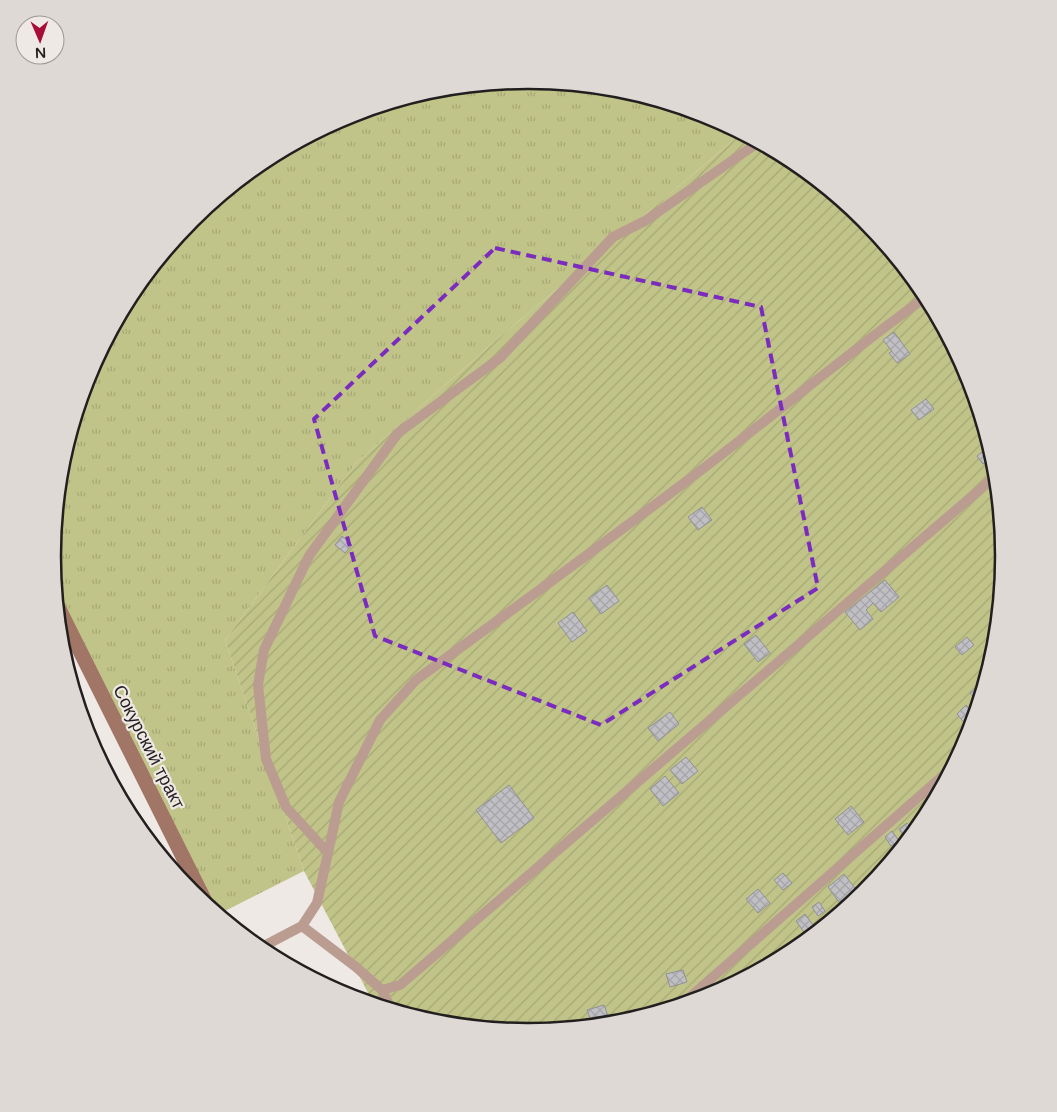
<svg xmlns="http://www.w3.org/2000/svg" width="1057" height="1112" font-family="'Varela Round',sans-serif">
<defs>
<pattern id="grass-tufts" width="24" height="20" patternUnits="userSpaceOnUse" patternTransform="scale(1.25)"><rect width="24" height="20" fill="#c1c488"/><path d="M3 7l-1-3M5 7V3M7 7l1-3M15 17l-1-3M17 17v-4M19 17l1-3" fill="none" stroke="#a6a875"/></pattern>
<pattern id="garden-furrows" width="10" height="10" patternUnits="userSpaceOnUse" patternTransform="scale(1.25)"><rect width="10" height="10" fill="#c1c488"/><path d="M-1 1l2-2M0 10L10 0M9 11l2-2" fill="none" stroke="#a6a875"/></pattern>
<pattern id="building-cross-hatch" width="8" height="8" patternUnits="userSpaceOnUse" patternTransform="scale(1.25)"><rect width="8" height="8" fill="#c0bfc4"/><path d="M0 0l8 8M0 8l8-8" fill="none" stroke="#a5a4a8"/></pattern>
</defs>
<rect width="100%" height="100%" fill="#efe9e6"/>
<path fill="url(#grass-tufts)" d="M529 80 622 89 711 116 742 133 493 343 356 463 225 640 304 871 219 914 207 905 57 605 53 556 62 463 89 374 133 291 192 219 264 160 347 116 436 89Z"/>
<path fill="url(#garden-furrows)" d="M742 133 793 160 865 220 924 292 968 374 995 463 1004 556 995 649 968 738 924 821 865 893 793 952 710 996 621 1023 528 1032 435 1023 374 1004 304 871 225 640 356 463 493 343Z"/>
<path fill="url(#building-cross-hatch)" stroke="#929095" d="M894 332 910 354 897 363 889 353 892 351 883 340Z
M967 371 972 385 966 389 958 378Z
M926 399 934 409 919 420 911 410Z
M990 446 993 457 983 464 977 456Z
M702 507 712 520 698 530 688 517Z
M342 536 352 545 345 553 335 545Z
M885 580 899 597 881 612 873 603 866 610 873 619 860 630 845 612Z
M607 585 619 601 601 614 589 598Z
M573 612 587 631 572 642 558 623Z
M756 635 770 653 758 662 744 644Z
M967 637 974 645 962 655 955 647Z
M981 684 984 688 979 703 970 693Z
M966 705 975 716 974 719 966 725 957 714Z
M670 712 679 724 658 741 648 728Z
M686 757 698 771 682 784 670 770Z
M665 776 679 793 663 806 650 789Z
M509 785 534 818 501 843 476 810Z
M851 806 864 822 848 835 835 819Z
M907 823 914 831 905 838 899 829Z
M892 831 899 841 891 846 885 837Z
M783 873 792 883 783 890 774 880Z
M844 874 858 892 841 905 828 887Z
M758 889 770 903 758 913 746 899Z
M819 902 825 911 818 916 812 907Z
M805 914 813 925 804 932 796 921Z
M683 970 687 982 670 987 666 974Z
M604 1005 610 1022 603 1025 593 1026 587 1010Z"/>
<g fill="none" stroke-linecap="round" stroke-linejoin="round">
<path stroke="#bb9c91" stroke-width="10" d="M328 853 339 802 380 720 416 680C505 615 595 550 684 483 766 422 844 356 927 296
M302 926 356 967 382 990 391 1009
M260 948 302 926 317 903 328 853 286 807 266 759 258 685 264 650 309 556 398 433 500 358 613 237 645 221 759 142
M382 990 400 985 997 475
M682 1004 953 767"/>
<path stroke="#a27666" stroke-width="15" d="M57 605 207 905"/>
</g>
<path fill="none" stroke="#7b2cbf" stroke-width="4" stroke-dasharray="10 6" stroke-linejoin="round" d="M495 248 761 307 818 588 601 725 375 636 314 419Z"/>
<g text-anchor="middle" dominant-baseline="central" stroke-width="4.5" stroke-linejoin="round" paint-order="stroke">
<g font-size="18" fill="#221f1f" stroke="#efe9e6">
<text transform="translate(149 747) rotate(63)">Сокурский тракт</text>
</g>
</g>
<path d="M0 0H1057V1112H0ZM61 556a467 467 0 1 1 934 0a467 467 0 1 1-934 0Z" fill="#dfd9d6" fill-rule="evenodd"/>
<path fill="none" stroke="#221f1f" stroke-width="2.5" d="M61 556a467 467 0 1 1 934 0a467 467 0 1 1-934 0Z"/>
<g transform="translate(40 40) rotate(178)"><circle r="24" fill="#efe9e6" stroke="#9d9896"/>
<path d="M0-4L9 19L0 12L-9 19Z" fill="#a70d36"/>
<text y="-8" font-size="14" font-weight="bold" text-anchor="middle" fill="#221f1f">N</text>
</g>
</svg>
